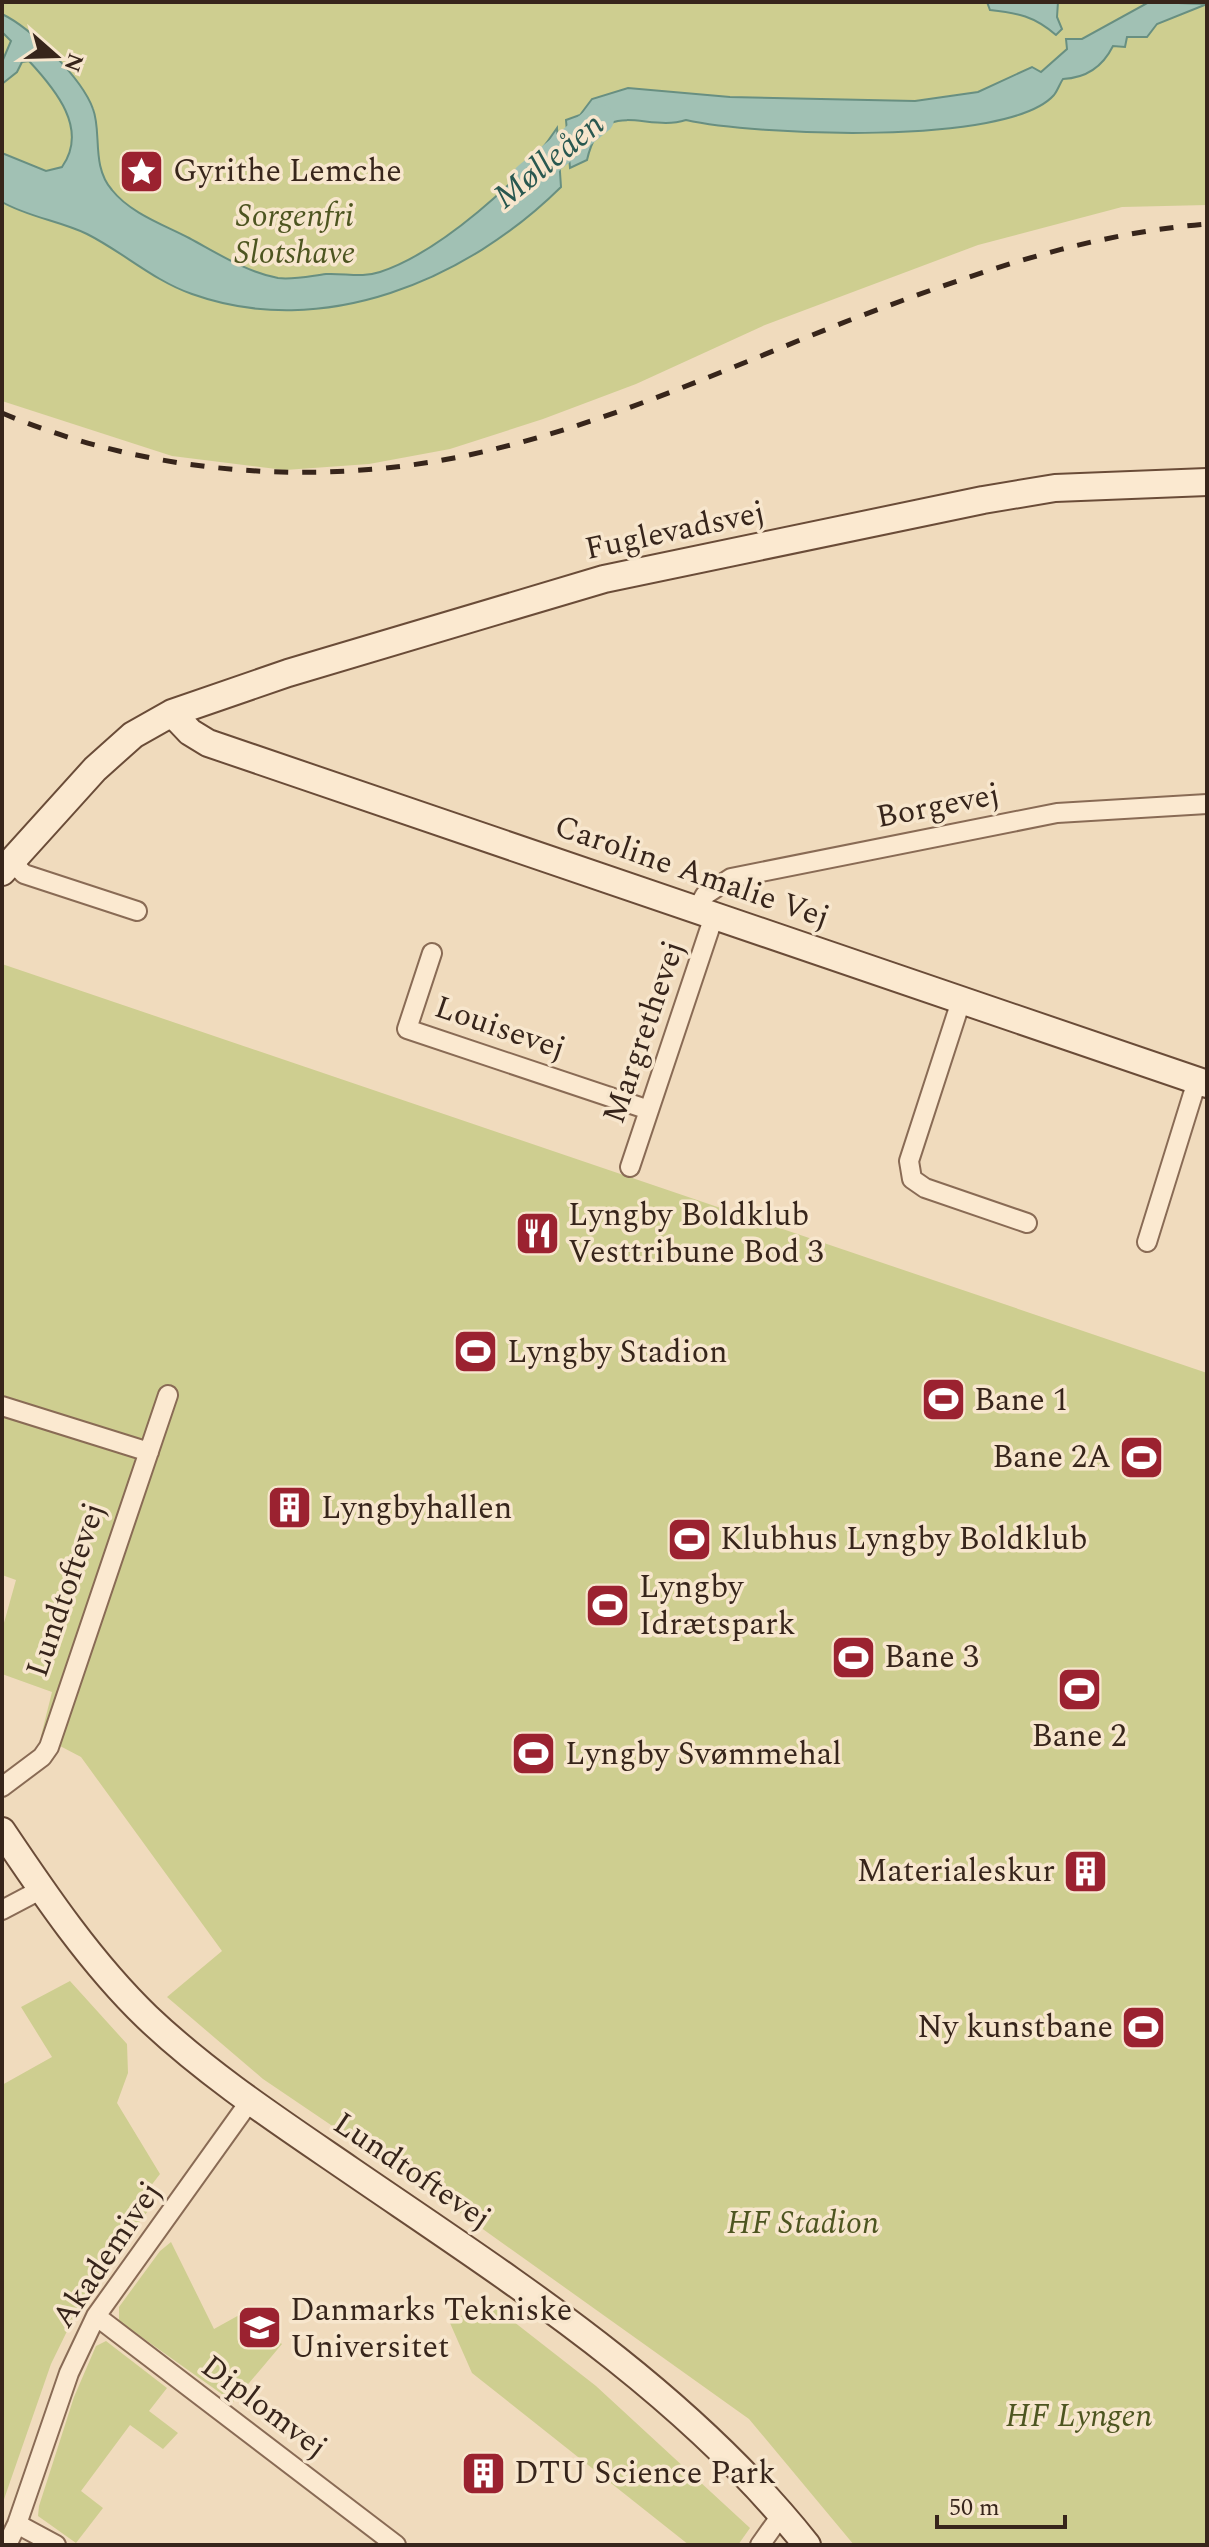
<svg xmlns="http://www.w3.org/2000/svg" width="1209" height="2547" font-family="Spectral,serif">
<rect width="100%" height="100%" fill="#f0dbbd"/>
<path fill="#cece90" d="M2 2H1207V205L1122 207 978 245 765 325 636 384 543 419 450 449 369 464 285 470 172 456 2 401Z
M2 964 1207 1373V2545H854L749 2419 452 2207 263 2079 167 1997 222 1951 81 1757 41 1736 52 1692 2 1674V1630L16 1580 2 1575Z
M70 1981 127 2044 128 2073 117 2103 160 2174 143 2196 153 2204 89 2291 71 2323 51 2364 2 2505V2085L52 2057 21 2007Z
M171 2242 214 2329 241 2314 282 2344 233 2402 119 2321V2307L160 2251Z
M486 2300 596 2386 750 2528 738 2545H689L472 2373 450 2323Z
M106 2341 167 2388 149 2411 178 2433 163 2449 130 2425 81 2491 103 2508 76 2543 38 2516 39 2506 74 2397 96 2346Z"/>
<path fill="#a1c1b4" stroke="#688f81" stroke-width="2" d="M987 2H1058L1057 17 1062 29 1056 35C1034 16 1018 13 990 10Z
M1149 2 1207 4 1157 24 1147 37H1127L1125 47 1113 46C1103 66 1086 78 1063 79 1060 83 1058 90 1054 95 1008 147 751 135 686 120 646 133 602 94 587 160L570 168 566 120 580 115 592 99 628 88 730 97 915 101 978 92 1032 67 1041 72 1067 49 1066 39H1082Z
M2 14C31 28 82 78 93 109 102 132 91 166 112 190 130 213 164 225 189 238 217 253 246 272 278 278 293 280 310 276 326 274 345 273 362 278 380 272 438 253 524 179 557 128L561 187C467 280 323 341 192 294 154 281 123 252 87 234 60 221 28 217 2 202V153L46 171 62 167C89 129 55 89 29 61L22 62 17 72 2 84V62L11 41 2 32Z"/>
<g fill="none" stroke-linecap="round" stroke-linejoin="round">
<path stroke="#a1c1b4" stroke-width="30" d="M528 177 599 119"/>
<defs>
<path id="street" d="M12 862 24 874 137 911
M697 909 705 895 731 878 1057 813 1207 804
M432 953 407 1029 649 1110
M961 1001 909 1161 912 1179 925 1188 1027 1223
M630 1167 714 916
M1147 1242 1197 1081
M2 1406 149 1452
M2 1787 42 1757 49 1747 168 1395
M2 1910 42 1889
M96 2316 396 2545
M17 2524 56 2545
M7 2545 17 2524 69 2373 96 2316 250 2101
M760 2545 782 2514"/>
<path id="secondary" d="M172 713 190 732 208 743 1207 1084
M2 872 95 769 133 735 172 713 288 673 604 579 983 500 1055 488 1207 482
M2 1831C45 1895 91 1963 147 2017 208 2075 280 2122 350 2170 512 2281 683 2389 807 2545"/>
</defs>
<use href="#street" stroke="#896b55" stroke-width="22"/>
<use href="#secondary" stroke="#6a4c38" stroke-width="30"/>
<use href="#street" stroke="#fbe9d0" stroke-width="18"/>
<use href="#secondary" stroke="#fbe9d0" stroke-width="26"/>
<path stroke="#37251b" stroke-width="5" stroke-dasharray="14 14" stroke-linecap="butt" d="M2 413C144 473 308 487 459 457 594 430 723 370 850 320 967 276 1082 234 1207 224"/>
</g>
<defs>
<symbol id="sight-square" viewBox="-11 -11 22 22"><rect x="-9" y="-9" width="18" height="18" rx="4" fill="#9b2230" stroke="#f7e6cd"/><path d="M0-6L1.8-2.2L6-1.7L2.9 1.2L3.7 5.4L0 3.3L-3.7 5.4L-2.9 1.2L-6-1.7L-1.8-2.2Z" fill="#fff"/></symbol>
<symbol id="restaurant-square" viewBox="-11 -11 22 22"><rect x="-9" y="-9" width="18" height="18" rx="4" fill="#9b2230" stroke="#f7e6cd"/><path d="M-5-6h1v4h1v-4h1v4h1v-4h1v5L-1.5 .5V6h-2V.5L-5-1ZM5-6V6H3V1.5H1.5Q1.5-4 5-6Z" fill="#fff"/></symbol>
<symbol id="stadium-square" viewBox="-11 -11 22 22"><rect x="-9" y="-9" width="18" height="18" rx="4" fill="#9b2230" stroke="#f7e6cd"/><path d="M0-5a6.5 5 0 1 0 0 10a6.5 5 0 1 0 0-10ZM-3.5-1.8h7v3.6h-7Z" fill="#fff"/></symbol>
<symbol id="building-square" viewBox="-11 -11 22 22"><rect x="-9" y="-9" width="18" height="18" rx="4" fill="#9b2230" stroke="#f7e6cd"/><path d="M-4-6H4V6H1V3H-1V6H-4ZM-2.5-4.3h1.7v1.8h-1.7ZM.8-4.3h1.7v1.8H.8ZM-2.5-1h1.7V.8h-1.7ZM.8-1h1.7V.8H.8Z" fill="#fff"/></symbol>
<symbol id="university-square" viewBox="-11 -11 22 22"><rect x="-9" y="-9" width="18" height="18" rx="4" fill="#9b2230" stroke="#f7e6cd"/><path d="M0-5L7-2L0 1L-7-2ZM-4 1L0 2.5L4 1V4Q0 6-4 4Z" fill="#fff"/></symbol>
</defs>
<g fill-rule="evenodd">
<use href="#sight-square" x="116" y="146" width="51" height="51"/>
<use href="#restaurant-square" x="512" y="1208" width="51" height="51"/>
<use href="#stadium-square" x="450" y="1326" width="51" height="51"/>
<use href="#stadium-square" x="918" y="1374" width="51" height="51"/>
<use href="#stadium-square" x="1116" y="1432" width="51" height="51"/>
<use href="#building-square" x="264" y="1482" width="51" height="51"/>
<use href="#stadium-square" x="664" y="1514" width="51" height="51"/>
<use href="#stadium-square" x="582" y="1580" width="51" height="51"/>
<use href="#stadium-square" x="828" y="1632" width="51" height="51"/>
<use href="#stadium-square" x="1054" y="1664" width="51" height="51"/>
<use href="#stadium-square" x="508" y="1728" width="51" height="51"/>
<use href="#building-square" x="1060" y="1846" width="51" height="51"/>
<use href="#stadium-square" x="1118" y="2002" width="51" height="51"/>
<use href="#university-square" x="234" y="2302" width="51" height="51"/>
<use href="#building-square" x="458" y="2448" width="51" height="51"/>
</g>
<g text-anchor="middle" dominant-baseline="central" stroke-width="7" stroke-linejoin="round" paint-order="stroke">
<g font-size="32" fill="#37251b" stroke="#f7e6cd" text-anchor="start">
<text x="173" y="171">Gyrithe Lemche</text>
<text x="568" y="1215">Lyngby Boldklub<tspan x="568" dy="37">Vesttribune Bod 3</tspan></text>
<text x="507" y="1352">Lyngby Stadion</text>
<text x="974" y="1400">Bane 1</text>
<text x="1111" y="1457" text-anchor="end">Bane 2A</text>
<text x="321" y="1508">Lyngbyhallen</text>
<text x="720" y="1539">Klubhus Lyngby Boldklub</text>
<text x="639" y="1587">Lyngby<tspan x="639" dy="37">Idrætspark</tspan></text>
<text x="884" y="1657">Bane 3</text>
<text x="1079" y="1736" text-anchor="middle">Bane 2</text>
<text x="565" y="1754">Lyngby Svømmehal</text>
<text x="1055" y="1871" text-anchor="end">Materialeskur</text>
<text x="1113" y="2027" text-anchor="end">Ny kunstbane</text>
<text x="290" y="2310">Danmarks Tekniske<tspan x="290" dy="37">Universitet</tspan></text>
<text x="514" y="2473">DTU Science Park</text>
</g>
<g font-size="32" font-style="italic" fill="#4d5520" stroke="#f7e6cd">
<text x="295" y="216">Sorgenfri<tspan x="295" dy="37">Slotshave</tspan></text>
<text x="803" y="2223">HF Stadion</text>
<text x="1079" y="2416">HF Lyngen</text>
</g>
<g font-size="32" fill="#37251b" stroke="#f7e6cd">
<text transform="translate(675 531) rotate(-12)">Fuglevadsvej</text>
<text transform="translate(938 806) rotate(-11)">Borgevej</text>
<text transform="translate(692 872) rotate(19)">Caroline Amalie Vej</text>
<text transform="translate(500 1028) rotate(19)">Louisevej</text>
<text transform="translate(644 1032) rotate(-71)">Margrethevej</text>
<text transform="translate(66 1590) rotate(-71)">Lundtoftevej</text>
<text transform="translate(412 2171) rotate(34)">Lundtoftevej</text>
<text transform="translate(107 2255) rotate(-56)">Akademivej</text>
<text transform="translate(264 2407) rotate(37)">Diplomvej</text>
</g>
<g font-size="34" font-style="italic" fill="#295850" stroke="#f7e6cd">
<text transform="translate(549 161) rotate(-39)">Mølleåen</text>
</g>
</g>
<rect width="1209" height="2547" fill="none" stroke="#37251b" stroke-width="8"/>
<g transform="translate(56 56) rotate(110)" stroke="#f7e6cd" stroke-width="6" paint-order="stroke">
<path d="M0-6L14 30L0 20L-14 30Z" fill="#37251b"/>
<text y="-12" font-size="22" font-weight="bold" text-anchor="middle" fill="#37251b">N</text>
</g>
<path d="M937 2515v12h128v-12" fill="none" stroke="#37251b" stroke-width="4"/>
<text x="949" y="2515" font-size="24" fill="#37251b" stroke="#f7e6cd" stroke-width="6" paint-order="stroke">50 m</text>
</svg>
